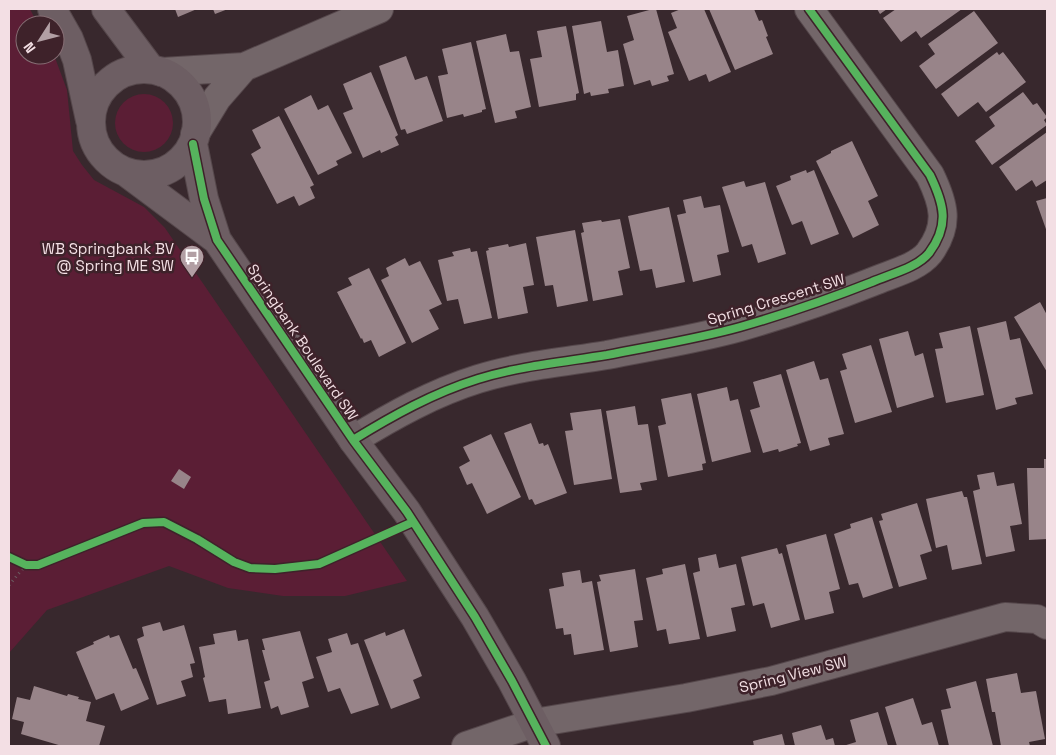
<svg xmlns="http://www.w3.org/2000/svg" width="1056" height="755" font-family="'Space Grotesk',sans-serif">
<rect width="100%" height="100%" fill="#38282d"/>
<path fill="#5b1e35" d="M9 9H30L38 25H25V55H54L67 90 73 151 82 165 94 180 144 207 165 228 407 581 345 596H283L228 588 169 566 47 610 9 653Z
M115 123a29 29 0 1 1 58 0a29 29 0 1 1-58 0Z"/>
<path fill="#988489" d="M175 9H197L178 17Z
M213 9H228L215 14Z
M653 9H656L674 74 667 76 669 81 652 86 650 80 634 85 623 44 634 40 627 16Z
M681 9H704L731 72 709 82 706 74 689 81 668 32 677 28 671 13Z
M709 9H754L759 21 762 20 768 36 766 37 773 54 735 70Z
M877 9H887L880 14Z
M896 9H962L921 38 916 31 901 42 883 18Z
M974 11 998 43 936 89 919 66 935 54 928 44Z
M601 21 607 52 618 50 624 86 608 89 609 93 591 96 590 92 584 94 572 26Z
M566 26 579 93 576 94V100L539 107 530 59 542 57 537 31Z
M506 34 510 52 519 51 531 107 515 111 517 118 495 123 476 41Z
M471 42 486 109 482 110V112L464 117 463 114 447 118 438 76 448 74 442 49Z
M997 52 999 55 1003 52 1026 82 986 112 978 102 958 117 941 94Z
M406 56 415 80 427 76 443 121 407 134 405 129 401 130 379 66Z
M371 72 398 135 395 137 399 145 381 153 380 150 363 158 343 113 353 109 343 84Z
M1023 92 1033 105 1037 103 1047 117 1044 120 1047 125 992 165 975 141 995 126 989 117Z
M311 95 318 110 328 105 352 153 336 161 338 165 318 175 284 109Z
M279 116 314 185 310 187 315 198 299 206 294 196 277 204 251 154 261 148 252 130Z
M1047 132V180L1036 187 1032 180 1016 191 999 167Z
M852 141 878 196 868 201 879 225 853 238 816 161 831 153V151Z
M806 170 807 173 814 170 839 234 811 245 802 221 792 225 776 186 791 180 790 176Z
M744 181 746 187 765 182 786 254 758 263 752 244 742 247 722 187Z
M701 196 704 208 720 205 729 252 717 255 721 275 693 282 677 215 686 213 683 200Z
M1047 198V232L1036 201Z
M669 207 685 282 656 288 652 269 640 271 628 216Z
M620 219 630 268 618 271 623 295 593 301 581 233 584 232 582 223 601 220 602 222Z
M575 230 588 301 557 307 553 285 545 286 536 237Z
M526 243 534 285 523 287 528 313 498 319 486 251 489 250 488 248 508 244 509 247Z
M470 248 471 252 477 251 492 318 464 324 458 299 447 301 438 260 454 256 452 252Z
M405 258 409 266 420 261 442 304 429 310 439 329 412 343 381 280 389 276 386 268Z
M369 268 406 343 379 357 371 340 364 343 362 338 361 339 337 292 352 285 348 278Z
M1040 302 1047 315V372L1014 317Z
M1006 321 1010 340 1020 338 1033 394 1015 398 1017 404 996 410 977 328Z
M970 326 984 395 946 403 935 349 943 348 939 333Z
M908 331 915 356 923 353 934 397 897 408 879 339Z
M871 345 892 412 855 423 840 371 847 369 842 354Z
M814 361 820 380 828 378 844 434 828 438 830 445 810 451 786 370Z
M781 374 801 443 797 444 798 446 779 452 778 449 763 453 750 410 760 407 753 382Z
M727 387 730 401 738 399 751 452 712 462 697 394Z
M691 393 706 463 702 464 703 470 668 477 658 426 666 424 661 399Z
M635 406 638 425 648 424 657 480 640 483 642 490 620 493 606 411Z
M601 409 612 479 574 485 565 431 573 430 570 413Z
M531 423 539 444 543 443 544 446 548 444 567 493 535 505 532 499 529 500 504 433Z
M491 434 521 497 487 514 472 483 467 485 459 467 470 461 463 447Z
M1044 459H1047V539L1029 540 1027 468H1044Z
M179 469 191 477 184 489 171 481Z
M994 472 997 486 1014 483 1022 524 1010 526 1015 551 986 557 973 491 980 489 977 475Z
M962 491 964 497H967L982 564 952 570 947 545 936 548 926 499Z
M917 503 932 551 920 555 927 579 899 587 879 521 883 520 881 514Z
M872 517 893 588 863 598 858 583 849 585 834 534 851 528 850 524Z
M826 534 840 589 829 592 834 613 805 620 786 545Z
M777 548 779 554 782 553 800 620 771 628 764 603 753 606 741 557Z
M716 554 719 568 736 564 745 605 731 608 736 631 707 637 693 573 700 571 698 558Z
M685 564 700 639 669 644 666 629 657 631 646 578 663 574 662 569Z
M635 569 643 620 634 621 638 647 610 652 597 582 601 581 599 575Z
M580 570 582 583 592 581 604 650 574 655 571 634 564 635 563 628 556 629 549 589 564 586 562 573Z
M160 622 163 631 184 625 195 663 190 664 193 677 181 681 186 696 157 705 137 639 144 636 142 627Z
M404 629 422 676 413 680 420 698 391 709 364 640 385 632 386 636Z
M236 630 238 641 248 639 261 708 228 714 226 699 209 702 203 678 205 677 199 647 215 644 213 634Z
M300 631 314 678 302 682 309 707 281 715 278 706 271 709 264 682 270 680 262 650H265L262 639Z
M347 633 351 645 358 643 379 705 351 714 340 688 328 692 316 657 332 652 328 639Z
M109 635 110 638 119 635 133 669 136 668 149 699 121 711 114 693 96 700 76 652 94 644 93 642Z
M1017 673 1021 693 1036 691 1045 739 1029 742 1030 746H1001L995 712H992L986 679Z
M976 681 993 746H949L941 710 951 708 946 689Z
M34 686 67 696 68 694 79 697 78 699 91 702 86 721 105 726 99 746H62L21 734 24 722 12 719 17 697 30 700Z
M913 698 922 725 932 722 939 746H897L885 707Z
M878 712 888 746H843L856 742 850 720Z
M821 725 826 740 833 738 835 746H795L792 733Z
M782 734 785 746H754L753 741Z"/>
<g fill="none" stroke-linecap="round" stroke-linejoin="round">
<defs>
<path id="street" d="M162 72 244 67 379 9
M195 134 217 98 244 67
M353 440C392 416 433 393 478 379 520 366 564 362 607 355 652 346 697 339 740 327 785 314 829 299 872 282 890 274 917 268 929 253 950 225 944 204 930 175L809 9
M466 746 534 723 686 698 771 681 1005 617 1037 619 1047 625"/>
<path id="secondary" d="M52 9 69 39 77 60 90 120
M106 9 150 68
M91 122a53 53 0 1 1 106 0a53 53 0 1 1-106 0Z
M193 144 204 199 217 240 353 440 407 512 475 617 512 681 546 746
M127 173 217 240"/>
</defs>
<use href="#street" stroke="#55474b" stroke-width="30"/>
<use href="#secondary" stroke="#55474b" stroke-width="30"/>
<path stroke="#6b5e62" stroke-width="3" stroke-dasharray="1 4" stroke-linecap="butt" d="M9 585 26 565"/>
<use href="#street" stroke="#736669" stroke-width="28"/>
<use href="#secondary" stroke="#6d5e63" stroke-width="28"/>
<defs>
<path id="cycleway" d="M193 144 204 199 217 240 353 440 407 512 475 617 512 681 546 746
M353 440C392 416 433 393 478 379 520 366 564 362 607 355 652 346 697 339 740 327 785 314 829 299 872 282 890 274 917 268 929 253 950 225 944 204 930 175L809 9
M9 557 26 565H38L143 523 164 522 197 539 234 562 250 568 275 569 319 564 413 522"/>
</defs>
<use href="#cycleway" stroke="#3e222a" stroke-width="11"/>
<use href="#cycleway" stroke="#56b35d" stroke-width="8"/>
</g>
<defs>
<symbol id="bus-pin" viewBox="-11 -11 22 30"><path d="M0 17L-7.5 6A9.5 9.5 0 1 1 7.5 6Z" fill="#b29fa4" stroke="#3e222a"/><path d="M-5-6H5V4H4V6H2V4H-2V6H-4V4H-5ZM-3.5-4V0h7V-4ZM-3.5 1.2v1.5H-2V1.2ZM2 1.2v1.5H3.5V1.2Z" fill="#fff"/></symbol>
</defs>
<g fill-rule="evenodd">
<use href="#bus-pin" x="178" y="243" width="28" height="38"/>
</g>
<g text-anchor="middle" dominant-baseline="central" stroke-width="5" stroke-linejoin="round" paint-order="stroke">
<g font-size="15" fill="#f3dfe4" stroke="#3e222a" text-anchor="end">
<text x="174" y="248">WB Springbank BV<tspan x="174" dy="17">@ Spring ME SW</tspan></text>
</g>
<g font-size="15" fill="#f3dfe4" stroke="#3e222a">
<text transform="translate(776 299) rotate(-17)">Spring Crescent SW</text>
<text transform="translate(303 342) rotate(56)">Springbank Boulevard SW</text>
<text transform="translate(793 674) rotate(-14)">Spring View SW</text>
</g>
</g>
<rect width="1056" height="755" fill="none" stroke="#f3dfe4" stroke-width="20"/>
<g transform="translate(40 40) rotate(234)"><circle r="24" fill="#3e222a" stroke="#866e74"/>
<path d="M0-4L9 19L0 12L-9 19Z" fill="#b29fa4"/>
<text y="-8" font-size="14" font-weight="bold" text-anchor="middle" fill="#f3dfe4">N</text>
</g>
</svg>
